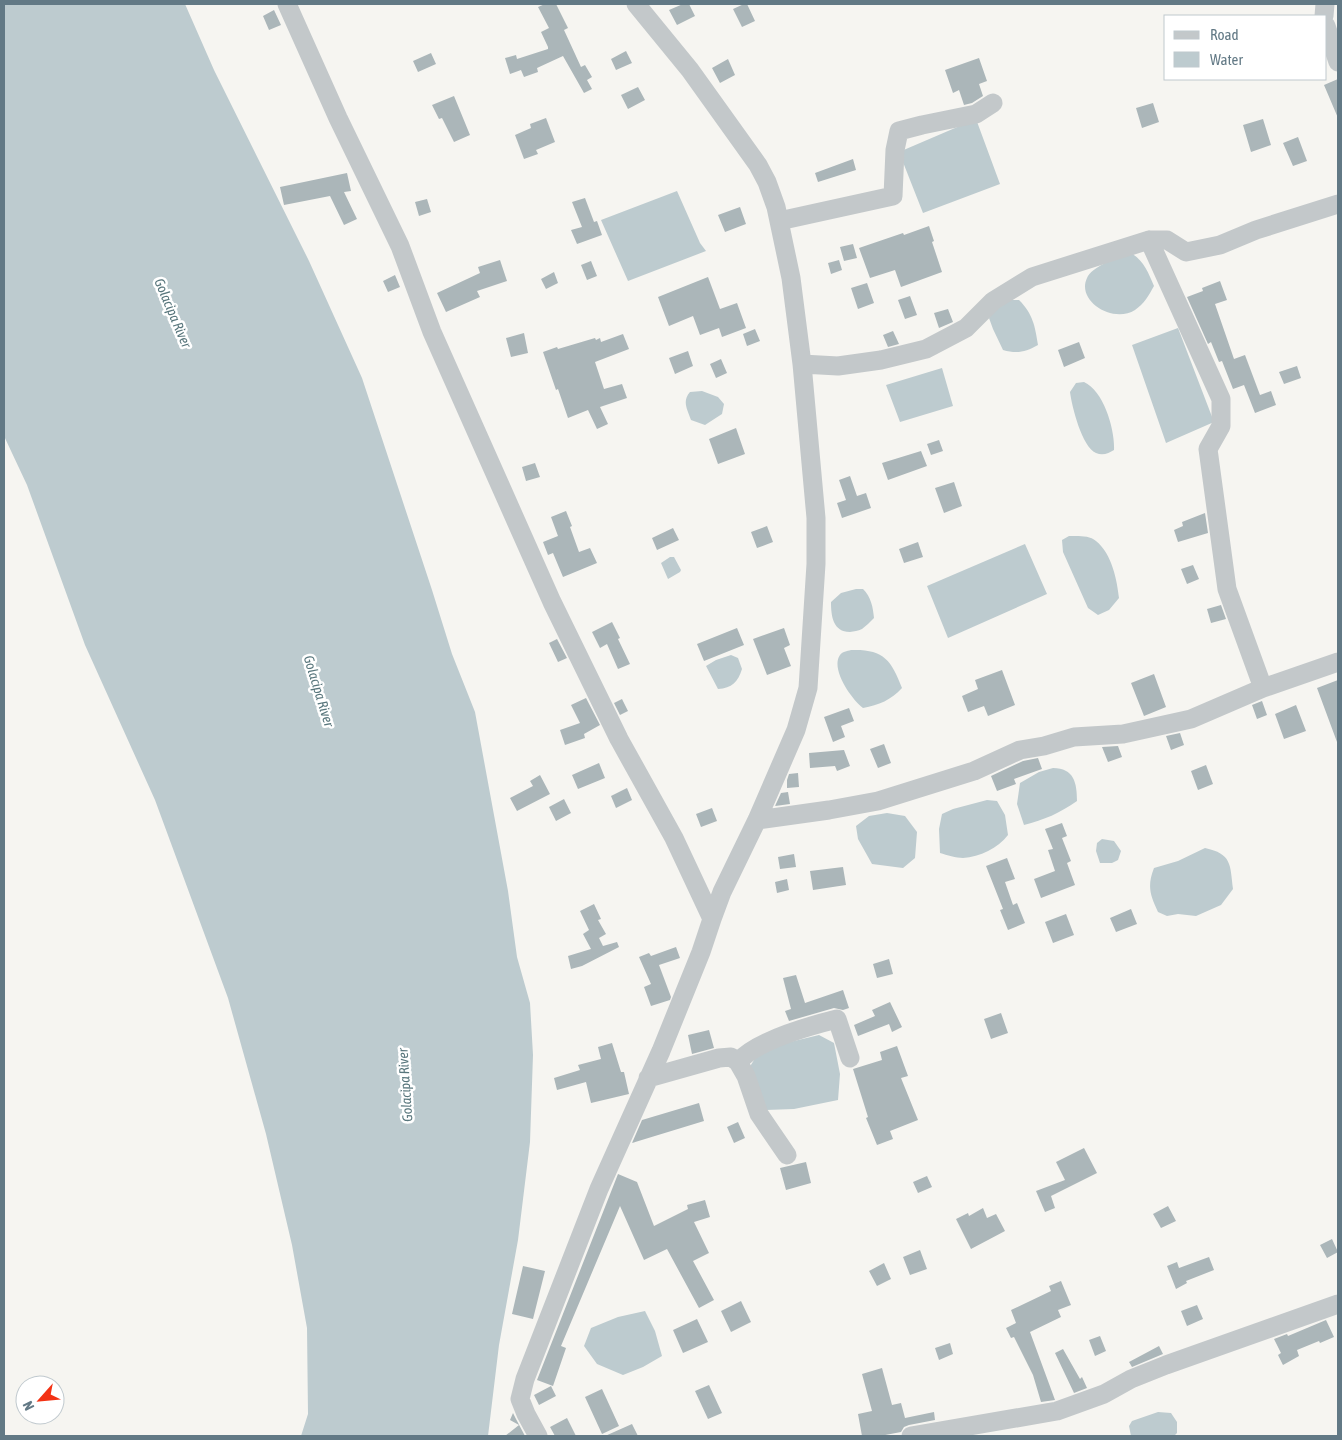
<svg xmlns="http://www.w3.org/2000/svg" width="1342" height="1440" font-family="'Asap Condensed',sans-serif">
<rect width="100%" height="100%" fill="#f6f5f1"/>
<path fill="#bdcbcf" d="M4 4H185L214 70 309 261 362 378 432 590 452 654 475 712 508 891 517 957 530 1003 533 1055 530 1142 518 1240 499 1345 488 1436H301L308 1414 307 1328 292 1245 266 1134 228 998 155 800 85 645 27 485 4 436Z
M976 119 1000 184 923 213 899 152Z
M677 191 700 243 706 251 628 281 601 220Z
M1131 253C1144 261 1148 272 1154 286 1149 295 1144 304 1135 310 1113 324 1076 301 1087 278 1092 266 1119 257 1131 253Z
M1007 300H1019C1033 314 1035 326 1038 345 1026 352 1017 354 1003 350L993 329 989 318 994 311Z
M1178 328 1214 422 1166 443 1132 345Z
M942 368 953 406 900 422 886 385Z
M1084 382C1104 391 1115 430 1114 450 1109 453 1103 456 1096 453 1082 447 1072 407 1070 392L1076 383Z
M702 391 718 397 724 404 722 414 705 425 691 420C687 409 682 401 690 392Z
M1069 536C1078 536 1089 535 1096 541 1112 554 1117 580 1119 598L1109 610 1098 615 1088 608 1063 552 1062 540Z
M1025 544 1047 594 948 638 927 586Z
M670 557H674L681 570 680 572 668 579 661 563Z
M856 589H863C871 597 873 607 874 618 870 622 866 626 862 629 858 631 854 631 850 632 833 632 831 616 831 602L841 593Z
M851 650C883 649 891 659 902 688 891 700 879 705 863 708 852 700 830 669 840 655 842 652 847 651 851 650Z
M731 655 738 658 742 669C738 682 732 688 718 689L706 666 716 660Z
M1053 768C1074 768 1077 783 1077 801 1060 813 1044 820 1024 825L1017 804 1020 783 1039 772Z
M987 800 997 801 1005 815 1008 835C998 848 980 857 963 858 956 858 947 855 940 853L939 829 942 814 953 809Z
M887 813 905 816 917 832 915 858 903 868 872 864 858 839 856 826 869 816Z
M1102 839 1114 841 1121 851 1118 860 1112 863H1100L1096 851 1097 843Z
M1205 848C1232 854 1230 864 1233 889L1221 905 1196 916 1178 914 1167 916 1158 912C1150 895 1147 886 1154 868L1178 861Z
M819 1035 834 1043 840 1074 838 1100 794 1109 766 1110 749 1068 761 1049Z
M645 1311 655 1331 662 1356 643 1367 623 1375 597 1364 584 1346 591 1328 618 1317Z
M1158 1412 1171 1413 1177 1422V1433L1174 1436H1131L1129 1426 1132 1421Z"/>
<path fill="#abb6b9" d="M545 4H556L568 28 564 30 581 67 585 65 592 77 587 80 592 89 584 93 563 56 537 68 538 72 524 77 521 70 510 74 505 58 516 55 517 59 548 49V47L541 32 549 28 538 7Z
M683 4H689L695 16 677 25 669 10Z
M744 4H747L755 21 742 27 733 9Z
M274 10 281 25 269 30 263 16Z
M626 51 632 63 616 70 611 59Z
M431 53 436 64 418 72 413 61Z
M979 58 987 81 979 84 983 96 972 103 964 105 959 90 953 93 945 70Z
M728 59 735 75 720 83 712 68Z
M1338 79V118L1324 85Z
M638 87 645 100 628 109 621 95Z
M454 96 470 135 454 142 442 118 439 119 432 105Z
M1153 103 1159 122 1142 128 1136 108Z
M546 118 555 142 536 150 538 154 524 159 515 135 531 128 530 124Z
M1263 119 1271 145 1251 152 1243 125Z
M1298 137 1307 161 1293 166 1283 143Z
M853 159 856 170 818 182 815 173Z
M347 173 351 191 344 192 357 219 344 225 330 196 284 205 280 187Z
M585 198 594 222 597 221 602 235 577 244 571 230 582 227 572 202Z
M427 199 431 212 419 216 415 202Z
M740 207 746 224 725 232 718 215Z
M929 226 934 241 932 242 942 272 901 287 895 270 870 278 859 248 903 233 904 235Z
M853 244 857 258 844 261 840 247Z
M500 260 507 281 477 291 480 297 446 312 437 293 480 273 478 267Z
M839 260 842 270 831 274 828 263Z
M591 261 597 276 587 280 581 265Z
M554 272 558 283 546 289 541 279Z
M395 275 400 287 388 292 383 281Z
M708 277 720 309 737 303 746 328 722 337 719 328 700 335 693 316 669 326 658 297Z
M1220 281 1227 300 1215 304 1234 359 1245 355 1260 395 1271 391 1276 405 1255 413 1244 385 1233 389 1222 361 1219 362 1211 342 1208 344 1187 297 1203 291 1202 288Z
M867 283 874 303 858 309 851 288Z
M910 296 917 315 905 319 898 300Z
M948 309 953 322 939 328 934 313Z
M755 329 760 341 747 346 743 334Z
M893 331 899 344 888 347 883 335Z
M524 333 528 353 511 357 506 338Z
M623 334 629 349 595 362 604 389 622 384 627 398 600 407 608 424 597 429 588 410 568 418 558 389 556 390 543 352 557 347 558 349 595 338 596 340 600 338 601 342Z
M1079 342 1085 358 1064 367 1058 350Z
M688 351 693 366 675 374 669 358Z
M721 359 727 373 716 378 710 364Z
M1297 366 1301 378 1284 384 1279 372Z
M736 428 745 454 718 464 709 439Z
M939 440 943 451 931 455 927 444Z
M921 451 927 466 888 480 882 463Z
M535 463 540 477 526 481 522 467Z
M850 476 857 496 866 493 871 508 842 518 837 503 846 500 839 480Z
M954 482 962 506 944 513 935 488Z
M566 511 572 526 570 527 579 552 590 548 597 563 563 577 553 553 548 555 543 542 558 536 551 517Z
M1205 513 1208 533 1178 542 1174 530 1183 526 1182 522Z
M767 526 773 542 757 548 751 532Z
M673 528 679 540 657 550 652 538Z
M918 542 923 557 904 563 899 549Z
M1193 565 1199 579 1187 584 1181 569Z
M1221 605 1226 619 1211 623 1207 609Z
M612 622 620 638 618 639 630 664 618 669 607 644 600 648 592 632Z
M737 628 744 645 704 661 697 644Z
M784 628 790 645 784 648 791 666 767 675 753 639Z
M557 639 567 658 558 662 549 643Z
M1002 670 1015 705 988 716 984 706 968 712 962 696 978 689 975 680Z
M1154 674 1166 707 1144 716 1131 683Z
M1338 680V742H1337L1317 688Z
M586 698 600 725 584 734 585 738 565 745 560 730 580 723 571 705Z
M622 699 628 711 620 715 614 703Z
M1262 701 1267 715 1257 719 1252 705Z
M1296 705 1306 731 1284 739 1275 714Z
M849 708 854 721 841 726 845 737 833 742 824 717Z
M1180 733 1184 745 1171 750 1166 736Z
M884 744 891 763 878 768 870 749Z
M1118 746 1122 757 1108 762 1102 747Z
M844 750 850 766 837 771 835 766 810 768 809 753Z
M1038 758 1042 769 1014 779 1016 784 997 791 991 776 1023 761Z
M599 763 605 778 578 789 572 775Z
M1206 765 1213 784 1198 790 1191 771Z
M798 773 799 787 787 788V780L789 774Z
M540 775 550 794 517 811 510 798 533 786 530 781Z
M627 788 632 800 616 808 611 796Z
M788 792 790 804 775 806 781 793Z
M564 799 571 813 556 821 549 807Z
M712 808 717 821 701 827 696 814Z
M1062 823 1067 836 1062 838 1071 861 1067 863 1075 885 1041 898 1034 879 1055 871 1048 850 1053 849 1045 829Z
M794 854 796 867 780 869 778 857Z
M1007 858 1015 879 1005 882 1013 905 1017 903 1025 923 1008 930 1000 910 1003 909 986 866Z
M843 867 846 885 813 890 810 871Z
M787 879 789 890 777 893 775 882Z
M594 904 601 919 598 920 606 934 599 938 603 946 617 942 619 947 582 966 571 969 568 956 591 949 583 934 589 930 580 911Z
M1131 909 1137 924 1116 932 1110 918Z
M1066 914 1074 935 1053 943 1045 922Z
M676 947 680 958 659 965 671 997 670 1000 651 1006 644 987 651 984 639 957 649 953 651 956Z
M889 959 893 974 877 978 873 964Z
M796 975 805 1003 843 990 849 1008 843 1010 834 1008 789 1021 785 1011 791 1009 783 978Z
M890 1002 902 1027 892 1032 889 1024 858 1036 854 1025 875 1016 872 1010Z
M1001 1013 1008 1033 991 1039 984 1019Z
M709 1030 714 1048 692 1054 688 1035Z
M612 1043 621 1072H624L629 1094 591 1103 586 1082 557 1090 554 1078 580 1070 578 1065 601 1059 598 1047Z
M897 1046 908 1076 901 1078 918 1120 890 1131 893 1139 877 1145 866 1118 868 1117 853 1069 882 1060 880 1052Z
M699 1103 704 1121 632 1143 642 1120Z
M738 1122 745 1138 734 1143 727 1127Z
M1084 1148 1097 1173 1051 1196 1055 1208 1045 1212 1036 1191 1065 1180 1056 1162Z
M806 1162 811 1183 786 1190 780 1168Z
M618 1174 637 1182 654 1226 688 1209 687 1205 705 1200 710 1217 694 1222 709 1253 693 1261 714 1300 699 1308 667 1249 644 1260 620 1206 561 1346 566 1348 553 1386 537 1380Z
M927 1176 932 1187 918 1193 913 1182Z
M1168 1206 1176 1221 1161 1228 1153 1214Z
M983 1208 987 1218 996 1214 1005 1231 971 1249 956 1219 968 1213 969 1216Z
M1332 1239 1338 1252 1327 1258 1320 1245Z
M920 1250 927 1269 910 1275 903 1257Z
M1209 1257 1214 1270 1186 1281 1187 1283 1176 1289 1167 1266 1177 1262 1179 1268Z
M884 1263 891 1279 877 1286 869 1271Z
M523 1266 545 1271 533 1319 512 1314Z
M1061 1281 1071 1305 1058 1310 1061 1317 1030 1332 1055 1400 1041 1402 1033 1375 1014 1337 1011 1338 1006 1328 1016 1323 1011 1310 1051 1291 1049 1286Z
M741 1301 751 1322 731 1332 721 1311Z
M1197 1305 1203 1319 1187 1326 1181 1311Z
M697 1319 708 1342 683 1353 673 1330Z
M1326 1320 1334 1337 1320 1343 1319 1341 1297 1350 1299 1356 1283 1365 1278 1355 1281 1353 1274 1339 1287 1334 1288 1336Z
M1100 1336 1106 1351 1095 1356 1089 1340Z
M950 1343 953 1354 939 1360 935 1348Z
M1159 1346 1163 1354 1132 1367 1129 1362Z
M1063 1349 1080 1379 1082 1377 1087 1388 1074 1393 1055 1353Z
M882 1368 892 1405 901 1403 905 1418 934 1412 935 1420 909 1425 904 1427 901 1432 880 1436H862L858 1414 872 1411 862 1374Z
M709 1385 722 1413 708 1419 695 1391Z
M551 1386 556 1396 539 1405 534 1395Z
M602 1389 619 1426 602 1434 585 1397Z
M513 1413 516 1419 525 1436H505L519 1425 510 1420Z
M567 1418 576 1436H555L550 1427Z
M632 1424 638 1436H605Z"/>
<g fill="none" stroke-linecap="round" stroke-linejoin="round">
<path stroke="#c3c8ca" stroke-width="19" d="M287 4 338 118 400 246 432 332 552 602 619 739 674 838 712 919 701 952 661 1051 599 1189 525 1379 520 1399 526 1414 538 1436
M636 4 690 70 758 165 767 182 776 207 791 278 802 364 816 518V564L808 688 796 730 757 820 722 892 712 919
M1324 16 1325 4
M1326 26 1338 62
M779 221 893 196 895 150 899 131 922 125 976 114 993 103
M1149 240 1221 399V426L1208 449 1227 589 1263 688
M802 364 838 366 881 360 926 349 966 328 993 301 1032 277 1149 240H1167L1186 252 1220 245 1256 230 1338 204
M757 820 829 810 878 801 974 771 1020 750 1044 746 1074 737 1123 734 1191 719 1263 688 1338 662
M738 1062C756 1041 809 1026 837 1019L850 1058
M648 1078 719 1058 731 1057 738 1062 746 1076 759 1114 787 1155
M911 1436 1057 1411 1104 1394 1131 1379 1166 1365 1338 1304"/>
</g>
<g text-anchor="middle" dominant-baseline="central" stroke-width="5" stroke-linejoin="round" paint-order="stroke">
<g font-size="14" font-style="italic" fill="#58767c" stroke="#fff">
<text transform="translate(173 313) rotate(67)">Golacipa River</text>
<text transform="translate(319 691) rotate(73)">Golacipa River</text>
<text transform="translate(405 1085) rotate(-94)">Golacipa River</text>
</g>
</g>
<rect width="1342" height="1440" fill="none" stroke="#627985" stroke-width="10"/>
<rect x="1164" y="15" width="162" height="65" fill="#ffffff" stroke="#c0c9ce"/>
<rect x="1174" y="31" width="25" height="8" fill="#c3c8ca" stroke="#c0c9ce"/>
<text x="1210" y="40" font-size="15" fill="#627985">Road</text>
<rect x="1174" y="52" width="25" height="15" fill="#bdcbcf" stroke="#c0c9ce"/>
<text x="1210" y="65" font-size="15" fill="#627985">Water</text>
<g transform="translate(40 1400) rotate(243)"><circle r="24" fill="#ffffff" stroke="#c0c9ce"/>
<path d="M0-4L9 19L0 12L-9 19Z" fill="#f33214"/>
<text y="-8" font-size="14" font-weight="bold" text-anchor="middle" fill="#627985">N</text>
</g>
</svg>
